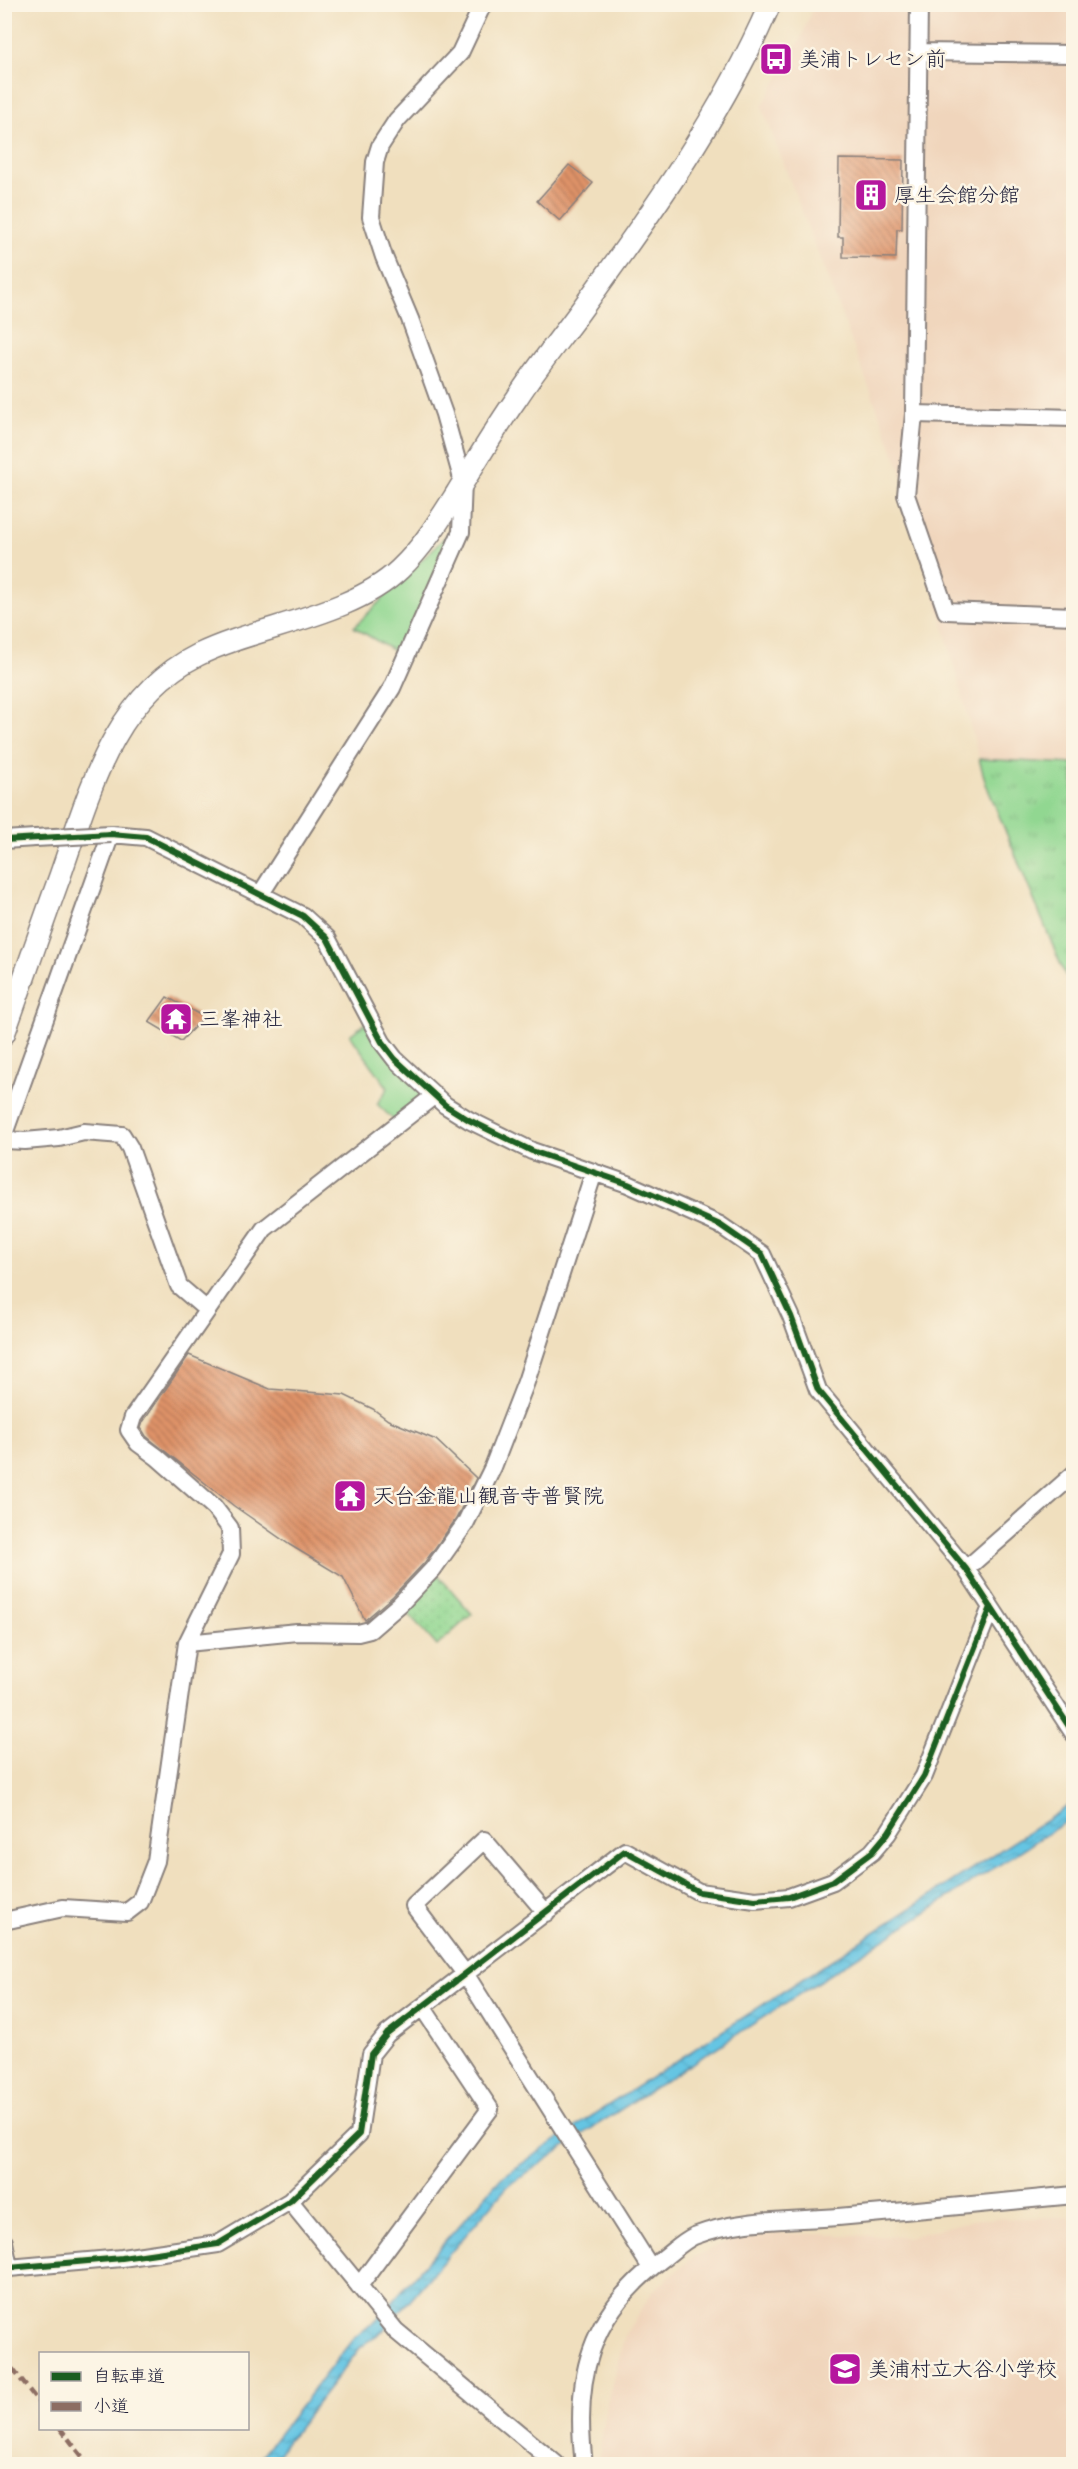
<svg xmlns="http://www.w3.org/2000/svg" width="1078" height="2469" font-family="'Shantell Sans','Klee One',sans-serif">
<defs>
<pattern id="grass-dots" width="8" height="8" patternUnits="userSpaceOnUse" patternTransform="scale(1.5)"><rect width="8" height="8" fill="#91d791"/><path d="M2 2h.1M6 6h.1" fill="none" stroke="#7db87e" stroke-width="1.8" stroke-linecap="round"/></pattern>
<pattern id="park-tufts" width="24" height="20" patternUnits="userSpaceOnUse" patternTransform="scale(1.5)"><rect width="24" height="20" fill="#91d791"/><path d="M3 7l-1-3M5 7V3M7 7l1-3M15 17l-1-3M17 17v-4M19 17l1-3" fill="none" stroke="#7db87e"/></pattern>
<pattern id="water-waves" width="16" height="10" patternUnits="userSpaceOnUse" patternTransform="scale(1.5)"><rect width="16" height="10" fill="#65c5e3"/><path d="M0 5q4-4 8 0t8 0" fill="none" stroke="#57a9c4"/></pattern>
<pattern id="building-back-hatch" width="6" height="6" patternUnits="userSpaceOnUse" patternTransform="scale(1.5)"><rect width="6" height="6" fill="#de9267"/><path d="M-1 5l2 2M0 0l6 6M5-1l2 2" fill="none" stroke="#b47756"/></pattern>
</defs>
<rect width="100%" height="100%" fill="#fcf5e5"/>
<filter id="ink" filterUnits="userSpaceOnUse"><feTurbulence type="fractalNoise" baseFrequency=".0167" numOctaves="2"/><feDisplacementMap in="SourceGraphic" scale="12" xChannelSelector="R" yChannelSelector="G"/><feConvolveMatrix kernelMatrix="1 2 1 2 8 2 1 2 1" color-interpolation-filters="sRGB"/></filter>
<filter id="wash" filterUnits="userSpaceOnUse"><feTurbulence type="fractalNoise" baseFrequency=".008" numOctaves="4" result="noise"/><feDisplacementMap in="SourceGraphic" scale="24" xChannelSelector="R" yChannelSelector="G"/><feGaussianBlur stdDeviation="1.35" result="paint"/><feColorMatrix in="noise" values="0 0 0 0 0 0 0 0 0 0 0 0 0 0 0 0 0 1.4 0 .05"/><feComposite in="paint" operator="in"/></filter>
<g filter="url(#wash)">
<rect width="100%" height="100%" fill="#f0dfbe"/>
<path fill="#f0d5bc" d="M814 5H1073V994L986 784 903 476 762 107 801 38Z
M1073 999V1334L1068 1328Z
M1070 2217 1074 2230 1073 2464H601L599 2456 607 2403 625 2335 653 2291 691 2259 730 2239 778 2233 909 2237 977 2219Z"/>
<path fill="url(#grass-dots)" stroke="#5a7c66" stroke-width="1.5" d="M433 1569 472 1614 437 1646 400 1604Z"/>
<path fill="url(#park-tufts)" stroke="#5a7c66" stroke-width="1.5" d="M979 759 1073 764V979L1065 975 986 784Z"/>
<path fill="#91d791" stroke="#5a7c66" stroke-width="1.5" d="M446 536 452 552 405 658 354 627Z
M371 1019 435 1095 398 1124 377 1104 388 1088 350 1035Z"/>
<path fill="url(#water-waves)" stroke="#44748f" stroke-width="1.5" d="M1073 1803V1817L592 2128 507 2187 385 2329 360 2348 270 2464H255L353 2339 376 2320 501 2178 587 2119Z"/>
<g id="blocks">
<path fill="url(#building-back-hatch)" d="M839 159 903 160 902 229H897L896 258 843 257V237H838Z
M569 165 593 183 560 221 537 201Z
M167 997 204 1017 181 1041 149 1022Z
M189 1355 270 1389 344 1395 373 1409 388 1420 436 1440 476 1478 456 1519 425 1562 393 1596 365 1620 343 1577 290 1545 234 1506 146 1436 141 1428 143 1422Z"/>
</g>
</g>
<g filter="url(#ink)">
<use href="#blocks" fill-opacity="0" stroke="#89807c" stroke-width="1.5"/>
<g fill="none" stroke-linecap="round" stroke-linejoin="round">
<defs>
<path id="minor" d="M919 4 914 414 906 495 946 611 1074 616
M918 52 1074 54
M914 414 1074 418
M4 840 35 838
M260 895 392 688 461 532 463 482 444 414 410 319 384 257 371 217 375 162 380 146 397 120 460 53 483 4
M4 1134 111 834 146 837 303 916 327 938 382 1042 395 1059 445 1105 469 1120 532 1151 628 1184 720 1225 762 1254 791 1316 818 1390 966 1569 1074 1734
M4 1140 25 1141 59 1138 84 1132 122 1135 130 1148 179 1286 207 1310
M966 1569 1074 1474
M187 1643 297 1632 358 1633 370 1630 400 1604 433 1569 465 1524 493 1467 526 1382 594 1172
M546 1913 484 1840 414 1906 466 1975 651 2268
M4 1921 63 1908 127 1912 140 1902 156 1861 187 1643 231 1554 230 1528 214 1507 157 1457 138 1443 129 1430 133 1417 264 1229 435 1095
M290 2201 396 2331 556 2464
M4 2242 9 2268
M4 2271 9 2268 122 2258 218 2244 290 2201 359 2134 371 2054 387 2034 625 1851 699 1892 755 1900 789 1897 833 1881 872 1852 888 1833 924 1776 991 1607
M359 2286 490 2109 423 2008
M584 2464C573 2377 590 2314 661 2260 672 2252 683 2241 694 2236 740 2218 790 2221 838 2217 917 2210 995 2203 1074 2195"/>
<path id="tertiary" d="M4 1034C23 981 41 928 60 876 89 793 113 697 198 655 259 625 350 617 400 569 423 547 439 521 456 494 476 462 495 429 517 398 535 370 556 344 576 317 648 218 721 118 770 4"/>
</defs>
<use href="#minor" stroke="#89807c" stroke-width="20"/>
<use href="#tertiary" stroke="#89807c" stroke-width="24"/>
<use href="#minor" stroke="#fff" stroke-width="16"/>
<use href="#tertiary" stroke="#fff" stroke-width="21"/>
<defs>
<path id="minor-bridge" d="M35 838 111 834"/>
</defs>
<use href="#minor-bridge" stroke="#89807c" stroke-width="20" stroke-linecap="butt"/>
<use href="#minor-bridge" stroke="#fff" stroke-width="16"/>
<path stroke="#8d6e63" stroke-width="4.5" stroke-dasharray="9 4.5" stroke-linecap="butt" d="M4 2358 40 2404
M60 2428 88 2464"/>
<defs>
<path id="cycleway" d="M4 840 111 834 146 837 303 916 327 938 382 1042 395 1059 445 1105 469 1120 532 1151 628 1184 720 1225 762 1254 791 1316 818 1390 966 1569 1074 1734
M4 2271 9 2268 122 2258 218 2244 290 2201 359 2134 371 2054 387 2034 625 1851 699 1892 755 1900 789 1897 833 1881 872 1852 888 1833 924 1776 991 1607"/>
</defs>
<use href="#cycleway" stroke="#fcf5e5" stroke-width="10"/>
<use href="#cycleway" stroke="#1b5e20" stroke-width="6"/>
</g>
</g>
<defs>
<symbol id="bus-square" viewBox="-11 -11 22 22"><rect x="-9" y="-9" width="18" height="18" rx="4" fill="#b5179e" stroke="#fcf5e5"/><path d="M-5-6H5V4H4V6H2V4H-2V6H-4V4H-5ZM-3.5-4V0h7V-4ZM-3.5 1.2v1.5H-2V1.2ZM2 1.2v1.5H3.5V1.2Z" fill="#fff"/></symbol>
<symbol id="building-square" viewBox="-11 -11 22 22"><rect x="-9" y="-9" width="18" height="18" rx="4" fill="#b5179e" stroke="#fcf5e5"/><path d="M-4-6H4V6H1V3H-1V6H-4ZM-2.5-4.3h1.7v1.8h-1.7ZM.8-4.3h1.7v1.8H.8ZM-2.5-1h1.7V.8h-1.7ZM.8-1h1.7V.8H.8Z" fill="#fff"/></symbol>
<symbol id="temple-square" viewBox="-11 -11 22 22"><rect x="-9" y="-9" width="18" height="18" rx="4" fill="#b5179e" stroke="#fcf5e5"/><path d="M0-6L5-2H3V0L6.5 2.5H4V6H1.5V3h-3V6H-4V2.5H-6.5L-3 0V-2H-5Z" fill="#fff"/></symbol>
<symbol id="school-square" viewBox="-11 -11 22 22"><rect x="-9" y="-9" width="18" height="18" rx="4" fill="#b5179e" stroke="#fcf5e5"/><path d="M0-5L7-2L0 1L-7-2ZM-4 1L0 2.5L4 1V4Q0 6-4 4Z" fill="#fff"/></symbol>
</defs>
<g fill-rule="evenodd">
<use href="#bus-square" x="757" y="40" width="38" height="38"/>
<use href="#building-square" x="852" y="176" width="38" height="38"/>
<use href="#temple-square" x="157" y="1000" width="38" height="38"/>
<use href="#temple-square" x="331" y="1477" width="38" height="38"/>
<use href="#school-square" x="826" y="2350" width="38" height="38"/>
</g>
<g text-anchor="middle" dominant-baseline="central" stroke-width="5" stroke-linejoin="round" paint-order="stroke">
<g font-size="21" fill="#22223b" stroke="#fcf5e5" text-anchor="start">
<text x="799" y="59">美浦トレセン前</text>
<text x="894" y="195">厚生会館分館</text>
<text x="199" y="1019">三峯神社</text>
<text x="373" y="1496">天台金龍山観音寺普賢院</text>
<text x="868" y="2369">美浦村立大谷小学校</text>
</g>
</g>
<rect width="1078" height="2469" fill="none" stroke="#fcf5e5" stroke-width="24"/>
<rect x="39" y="2352" width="210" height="78" fill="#fcf5e5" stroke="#a5a1a1" stroke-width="1.5"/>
<rect x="51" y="2372" width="30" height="9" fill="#1b5e20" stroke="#a5a1a1" stroke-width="1.5"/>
<text x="93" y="2382" font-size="18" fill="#22223b">自転車道</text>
<rect x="51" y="2402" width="30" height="9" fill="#8d6e63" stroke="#a5a1a1" stroke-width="1.5"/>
<text x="93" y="2412" font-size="18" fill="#22223b">小道</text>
</svg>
